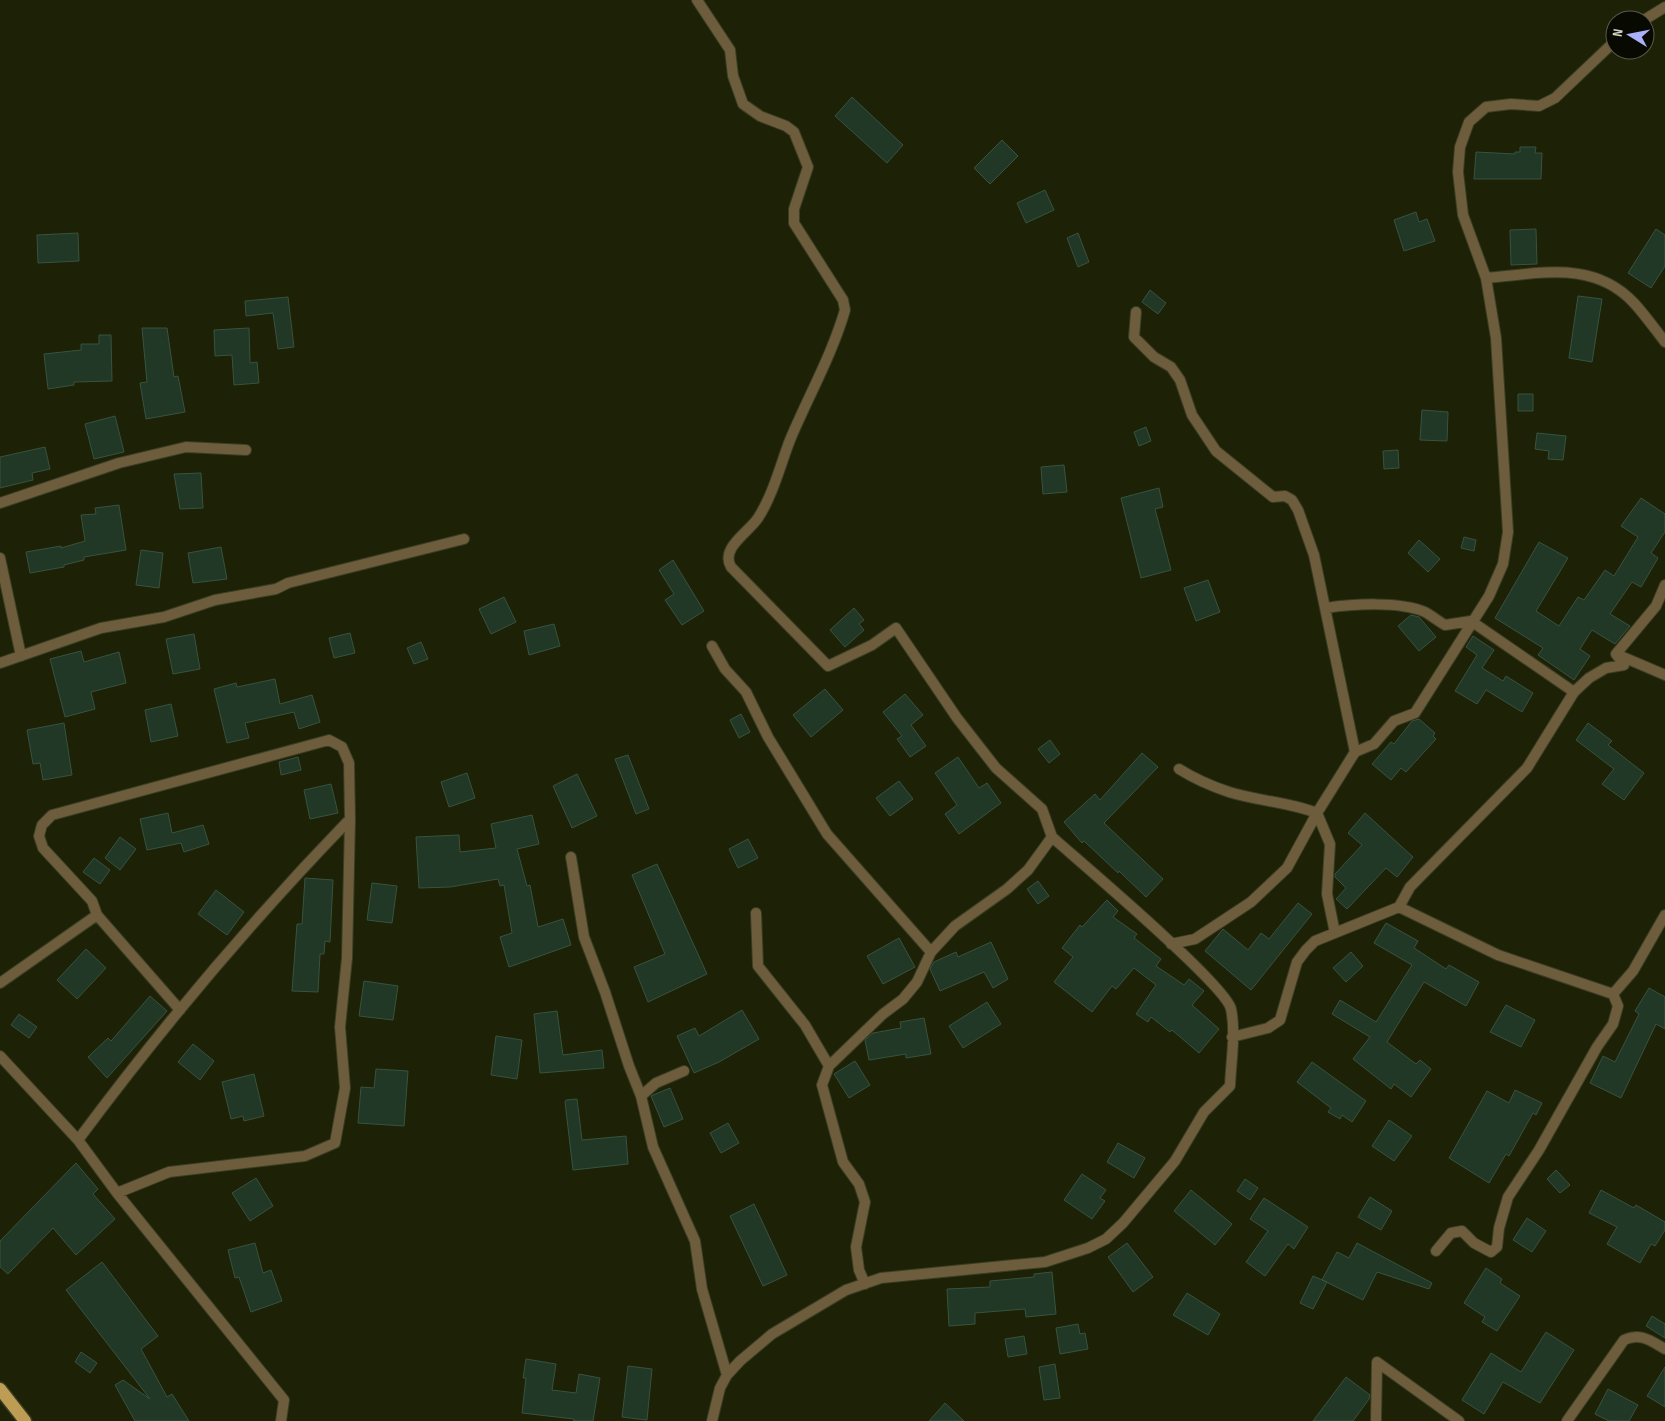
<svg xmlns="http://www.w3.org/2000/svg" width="1665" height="1421" font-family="'Sofia Sans Condensed',sans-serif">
<rect width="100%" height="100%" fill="#1d2106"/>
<path fill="#203825" stroke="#39533e" d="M852 97 903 145 887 163 835 116Z
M1002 140 1018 156 990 184 974 168Z
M1520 147H1536L1535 153H1542L1541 179H1474L1476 152 1515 154V152H1520Z
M1045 190 1054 210 1026 223 1017 203Z
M1416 212 1419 222 1427 219 1435 241 1404 251 1394 220Z
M1536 229 1537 264 1511 265 1510 230Z
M1656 229 1665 235V266L1651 288 1628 273Z
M78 233 79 261 38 263 37 235Z
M1078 233 1089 262 1078 267 1067 238Z
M1150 290 1166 303 1158 314 1142 302Z
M1578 296 1602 299 1592 362 1569 358Z
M288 297 294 347 278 349 273 313 246 316 245 301Z
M142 328H167L174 377 178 376 185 412 146 419 140 383 147 382Z
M249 328 250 363 257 362 259 383 234 385 232 355 215 356 214 330Z
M99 335H111L112 381 74 382V385L48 389 44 354 81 350V344H99Z
M1518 394H1533V411H1518Z
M1422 410 1448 412 1447 441 1420 440Z
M115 416 124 452 94 459 85 424Z
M1146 427 1151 441 1139 446 1134 432Z
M1537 433 1566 436 1563 460 1548 459 1549 451 1535 449Z
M45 447 50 469 32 473 33 480 0 488V457Z
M1398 450 1399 468 1384 469 1383 451Z
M1064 465 1067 492 1043 494 1041 467Z
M201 473 203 508 180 509 174 474Z
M1159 488 1163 507 1155 509 1171 570 1141 578 1121 498Z
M1641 498 1665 514V532L1651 553 1658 558 1641 587 1632 582 1610 614 1630 626 1615 644 1592 630 1580 649 1590 656 1574 680 1538 655 1543 648 1495 618 1539 542 1568 558 1536 611 1559 626 1578 597 1584 600 1605 570 1614 576 1638 537 1621 526Z
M119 505 126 550 84 557V560L64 565V567L30 573 26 552 61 546V548L85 541 81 515 96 514 95 508Z
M1464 537 1476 540 1474 551 1461 548Z
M1419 540 1440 559 1428 572 1408 553Z
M221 547 227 579 193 583 188 553Z
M141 550 163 553 159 588 136 585Z
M673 560 704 611 682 625 665 600 674 594 659 570Z
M1208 580 1220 612 1196 621 1184 588Z
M504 597 516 622 491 634 479 609Z
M854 608 864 620 859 624 864 630 845 647 830 630Z
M1411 615 1419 617 1436 637 1419 651 1398 626Z
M554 624 560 646 529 655 524 631Z
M350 633 355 653 334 658 329 638Z
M194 634 200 669 173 674 166 639Z
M1473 636 1494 650 1482 668 1503 681 1506 676 1533 693 1522 712 1486 690 1477 704 1455 691 1477 655 1466 647Z
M421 642 428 659 414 664 407 648Z
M81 651 84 662 119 652 126 683 91 692 95 709 65 717 50 659Z
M275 679 280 704 312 695 320 722 299 729 294 712 245 723 249 738 227 743 214 689 236 683 237 687Z
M825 689 843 710 811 737 793 715Z
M905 694 923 715 911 725 926 746 910 757 897 739 902 736 883 712Z
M171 704 178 736 151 742 145 710Z
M741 714 750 732 739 738 730 720Z
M1419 719 1435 733 1433 736 1436 739 1406 772 1401 768 1391 780 1372 764 1391 742 1394 744 1412 721Z
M64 723 72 775 43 780 40 763 33 764 27 730Z
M1588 723 1612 741 1608 745 1644 773 1624 800 1602 784 1614 769 1576 740Z
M1050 740 1060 754 1049 763 1038 749Z
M1142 753 1158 767 1104 823 1163 879 1146 897 1119 871 1118 873 1084 841 1082 843 1064 822 1095 794 1100 800Z
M628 755 649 809 636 814 615 759Z
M298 757 301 770 281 775 279 762Z
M958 757 979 788 987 783 1001 803 959 834 945 814 957 805 935 773Z
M467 773 475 798 449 807 441 782Z
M577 774 597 816 572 828 553 786Z
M899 781 913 799 890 816 876 798Z
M331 784 338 813 310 819 304 790Z
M168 813 172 833 203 825 209 844 184 852 181 843 147 850 140 819Z
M1365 813 1413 857 1397 877 1386 868 1347 909 1336 899 1346 888 1335 877V874L1362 845 1348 833Z
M532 815 539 844 517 849 527 886 530 885 538 927 563 919 571 945 509 967 500 937 512 933 504 885 500 886 498 879 450 887 419 888 416 837 459 835 460 852 496 848 491 824Z
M120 837 136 849 120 870 105 858Z
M748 839 758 858 738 868 729 849Z
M94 858 110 870 100 884 83 872Z
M657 864 707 974 648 1002 634 967 665 954 632 875Z
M305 878 333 880 330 942 325 941 324 954H320L318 992 292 991 297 924H302Z
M1038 881 1049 896 1038 904 1027 889Z
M372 883 397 886 392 923 367 920Z
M216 890 244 912 227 935 198 914Z
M1107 900 1118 911 1113 917 1137 934 1134 938 1161 959 1156 966 1184 985 1189 979 1204 991 1192 1005 1219 1029 1199 1053 1172 1030 1170 1032 1151 1017 1148 1022 1136 1014 1156 985 1134 968 1116 989 1112 986 1092 1012 1054 982 1073 957 1062 948 1080 925 1082 927Z
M1298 903 1312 914 1251 990 1205 951 1223 929 1248 950 1261 933 1269 939Z
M1386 923 1418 941 1414 948 1446 969 1449 965 1479 982 1466 1006 1424 982 1387 1042 1416 1064 1420 1060 1431 1069 1411 1097 1394 1084 1391 1089 1353 1059 1370 1037 1332 1014 1340 1000 1376 1022 1412 965 1374 943Z
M899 938 915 967 883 984 867 956Z
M991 942 1008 979 993 988 984 972 940 991 930 969 934 962 956 952 958 957Z
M86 949 106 968 77 999 57 980Z
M1351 952 1363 966 1346 982 1333 968Z
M364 981 398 986 393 1020 359 1016Z
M1649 988 1665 997V1029L1656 1024 1621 1098 1590 1083 1603 1056 1615 1062 1639 1014 1635 1011Z
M150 996 167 1011 107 1078 88 1057 108 1038 111 1041Z
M987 1002 1001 1024 963 1048 949 1026Z
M1506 1005 1535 1020 1521 1047 1490 1032Z
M742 1010 759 1039 719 1062 694 1073 677 1036 695 1028 699 1036Z
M557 1011 563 1055 602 1050 604 1068 540 1073 534 1014Z
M19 1014 37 1027 29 1038 11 1025Z
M924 1018 931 1054 906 1058V1054L869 1060 865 1040 873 1033 901 1028 900 1022Z
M496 1036 522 1040 517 1079 491 1075Z
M193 1044 214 1061 200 1080 178 1062Z
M855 1061 870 1085 849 1098 834 1074Z
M1312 1062 1366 1101 1352 1122 1342 1115 1340 1119 1328 1112 1331 1108 1297 1082Z
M376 1069 408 1071 404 1126 358 1123 361 1087 374 1088Z
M254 1074 264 1116 244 1121 243 1116 231 1119 222 1082Z
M670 1088 683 1119 664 1127 651 1096Z
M1515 1090 1542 1103 1536 1115 1533 1113 1509 1156 1506 1154 1489 1183 1449 1158 1487 1091 1509 1103Z
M577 1099 582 1140 626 1136 628 1164 573 1170 565 1102 566 1100Z
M1389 1120 1412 1136 1394 1161 1372 1146Z
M728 1123 739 1143 721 1153 710 1133Z
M1118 1143 1145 1158 1134 1178 1107 1162Z
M76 1163 98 1189 93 1194 115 1219 76 1255 53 1228 8 1274 0 1267V1241Z
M1556 1170 1570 1185 1560 1193 1547 1179Z
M1082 1174 1106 1190 1100 1198 1105 1201 1092 1219 1064 1200Z
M256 1178 273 1206 250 1221 232 1193Z
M1245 1179 1258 1188 1250 1200 1237 1191Z
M1191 1190 1232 1224 1215 1245 1174 1211Z
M1601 1190 1634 1208 1636 1205 1665 1222V1230L1655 1246 1651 1244 1640 1263 1607 1244 1617 1227 1589 1213Z
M1370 1197 1392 1211 1381 1230 1358 1217Z
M1264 1198 1308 1227 1294 1249 1288 1244 1265 1276 1246 1262 1268 1231 1250 1219Z
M754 1204 787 1275 763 1286 730 1216Z
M1527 1218 1546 1231 1532 1252 1513 1240Z
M255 1243 263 1273 271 1270 282 1301 251 1312 239 1277 235 1278 228 1250Z
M1127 1243 1153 1277 1133 1292 1108 1257Z
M1357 1243 1432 1283 1429 1289 1377 1272 1363 1300 1322 1280 1337 1252 1349 1258Z
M102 1262 158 1336 141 1349 167 1397 172 1394 189 1421H135L115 1385 123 1380 150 1399 66 1290Z
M1486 1268 1502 1279 1500 1283 1520 1296 1497 1331 1482 1322 1485 1317 1464 1303Z
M1052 1272 1056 1314 1026 1317 1025 1309 975 1313V1324L949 1326 947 1289 990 1287V1281L1034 1277V1274Z
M1313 1276 1327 1282 1313 1309 1300 1303Z
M1187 1293 1220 1314 1208 1335 1173 1315Z
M1652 1316 1665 1324V1338L1646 1326Z
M1078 1324 1080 1334 1085 1333 1088 1349 1060 1354 1056 1328Z
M1546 1332 1574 1350 1540 1403 1503 1382 1484 1414 1462 1400 1491 1353 1521 1372Z
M1024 1336 1027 1354 1008 1357 1005 1339Z
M81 1352 97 1363 90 1373 75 1362Z
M526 1359 556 1364 552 1390 576 1393 579 1374 600 1378 593 1421H574V1419L522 1413 526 1378H523Z
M1055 1364 1060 1398 1044 1400 1039 1367Z
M628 1366 652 1369 647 1420 622 1417Z
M1665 1367V1407L1647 1396Z
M1346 1377 1370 1395 1369 1399 1353 1421H1313Z
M1608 1389 1638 1405 1629 1421H1609L1595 1414Z
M945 1403 964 1421H929Z"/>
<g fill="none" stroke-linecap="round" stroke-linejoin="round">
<defs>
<path id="street" d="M697 0 730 50 733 76 743 104 760 116 786 126 794 132 808 167 794 209V223L843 300 845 310C832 355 808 397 790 440 780 466 773 495 758 518 748 533 720 548 731 567L828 666 872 645 896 628 957 718 996 768 1042 809 1052 837C1079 861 1226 985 1231 1009 1236 1033 1231 1061 1230 1086L1204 1112 1175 1161 1123 1223 1106 1239 1088 1248 1045 1262 881 1278 846 1290 772 1334 740 1361 727 1375 720 1388 712 1421
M1644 20 1665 7
M1486 278C1539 274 1593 259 1634 303 1645 315 1655 329 1665 342
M1136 312 1134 337 1154 357 1171 367 1180 380 1192 415 1216 451 1273 497 1285 496 1292 500 1298 510 1314 555 1355 752
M0 503 119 463 186 447 246 450
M0 558 21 656
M1326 608C1352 604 1400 601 1425 612 1432 616 1438 621 1445 625L1471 621 1574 692
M712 646 725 669 746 692 768 737 827 834 931 952
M1616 654 1656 606 1665 585
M0 663 101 628 164 617 215 600 276 589 288 583 464 539
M1179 769C1195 779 1211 786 1229 792 1258 801 1288 802 1317 813L1330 844 1327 894 1335 933
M571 857 584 937 605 992 629 1066 641 1096
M1399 907 1498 955 1613 994 1618 1006 1613 1024 1597 1047 1539 1150 1508 1197 1499 1228 1497 1247 1491 1252 1474 1243 1462 1231 1451 1233 1436 1251
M756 913 758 966 805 1025 829 1066
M1171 944 1195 939 1251 902 1287 868 1317 813 1355 752 1374 744 1394 721 1415 713 1489 596 1503 564 1508 532 1496 338 1486 278 1463 215 1458 172 1460 147 1469 122 1486 107 1511 104 1539 106 1555 98 1615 41
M0 983 97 915
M1613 994 1633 971 1665 915
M1232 1037 1268 1028 1280 1020 1297 962 1306 950 1315 941 1399 907 1410 887 1527 768 1574 692 1589 678 1606 668 1624 665 1616 654 1665 675
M0 1056 78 1140 117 1193 284 1400 281 1421
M684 1071 656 1083 641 1096 653 1147 695 1241 702 1289 727 1375
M78 1140C162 1027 252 920 350 819
M117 1193 169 1172 305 1156 335 1143 345 1088 340 1027 347 958 350 819 349 763 342 747 329 740 52 815 42 825 39 836 43 848 92 901 97 915 180 1010
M865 1284 859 1270 856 1247 865 1202 859 1184 843 1162 822 1085 829 1066 883 1014 903 999 917 982 931 952 955 926 1007 889 1028 870 1052 837
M1376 1421 1377 1362 1459 1421
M1567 1421 1624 1340C1640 1332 1651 1341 1665 1349"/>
<path id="primary" d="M0 1389 25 1421"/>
</defs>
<use href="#street" stroke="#3a3e24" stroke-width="12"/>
<use href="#primary" stroke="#3a3e24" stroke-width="15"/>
<use href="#street" stroke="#6d5d3c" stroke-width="10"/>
<use href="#primary" stroke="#bd9c54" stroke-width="12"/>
</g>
<g transform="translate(1630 35) rotate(280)"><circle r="24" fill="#080a02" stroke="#585b4f"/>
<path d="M0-4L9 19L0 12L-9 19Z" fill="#a9b0fc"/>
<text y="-8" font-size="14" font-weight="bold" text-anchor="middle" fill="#d0d4c3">N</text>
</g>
</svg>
